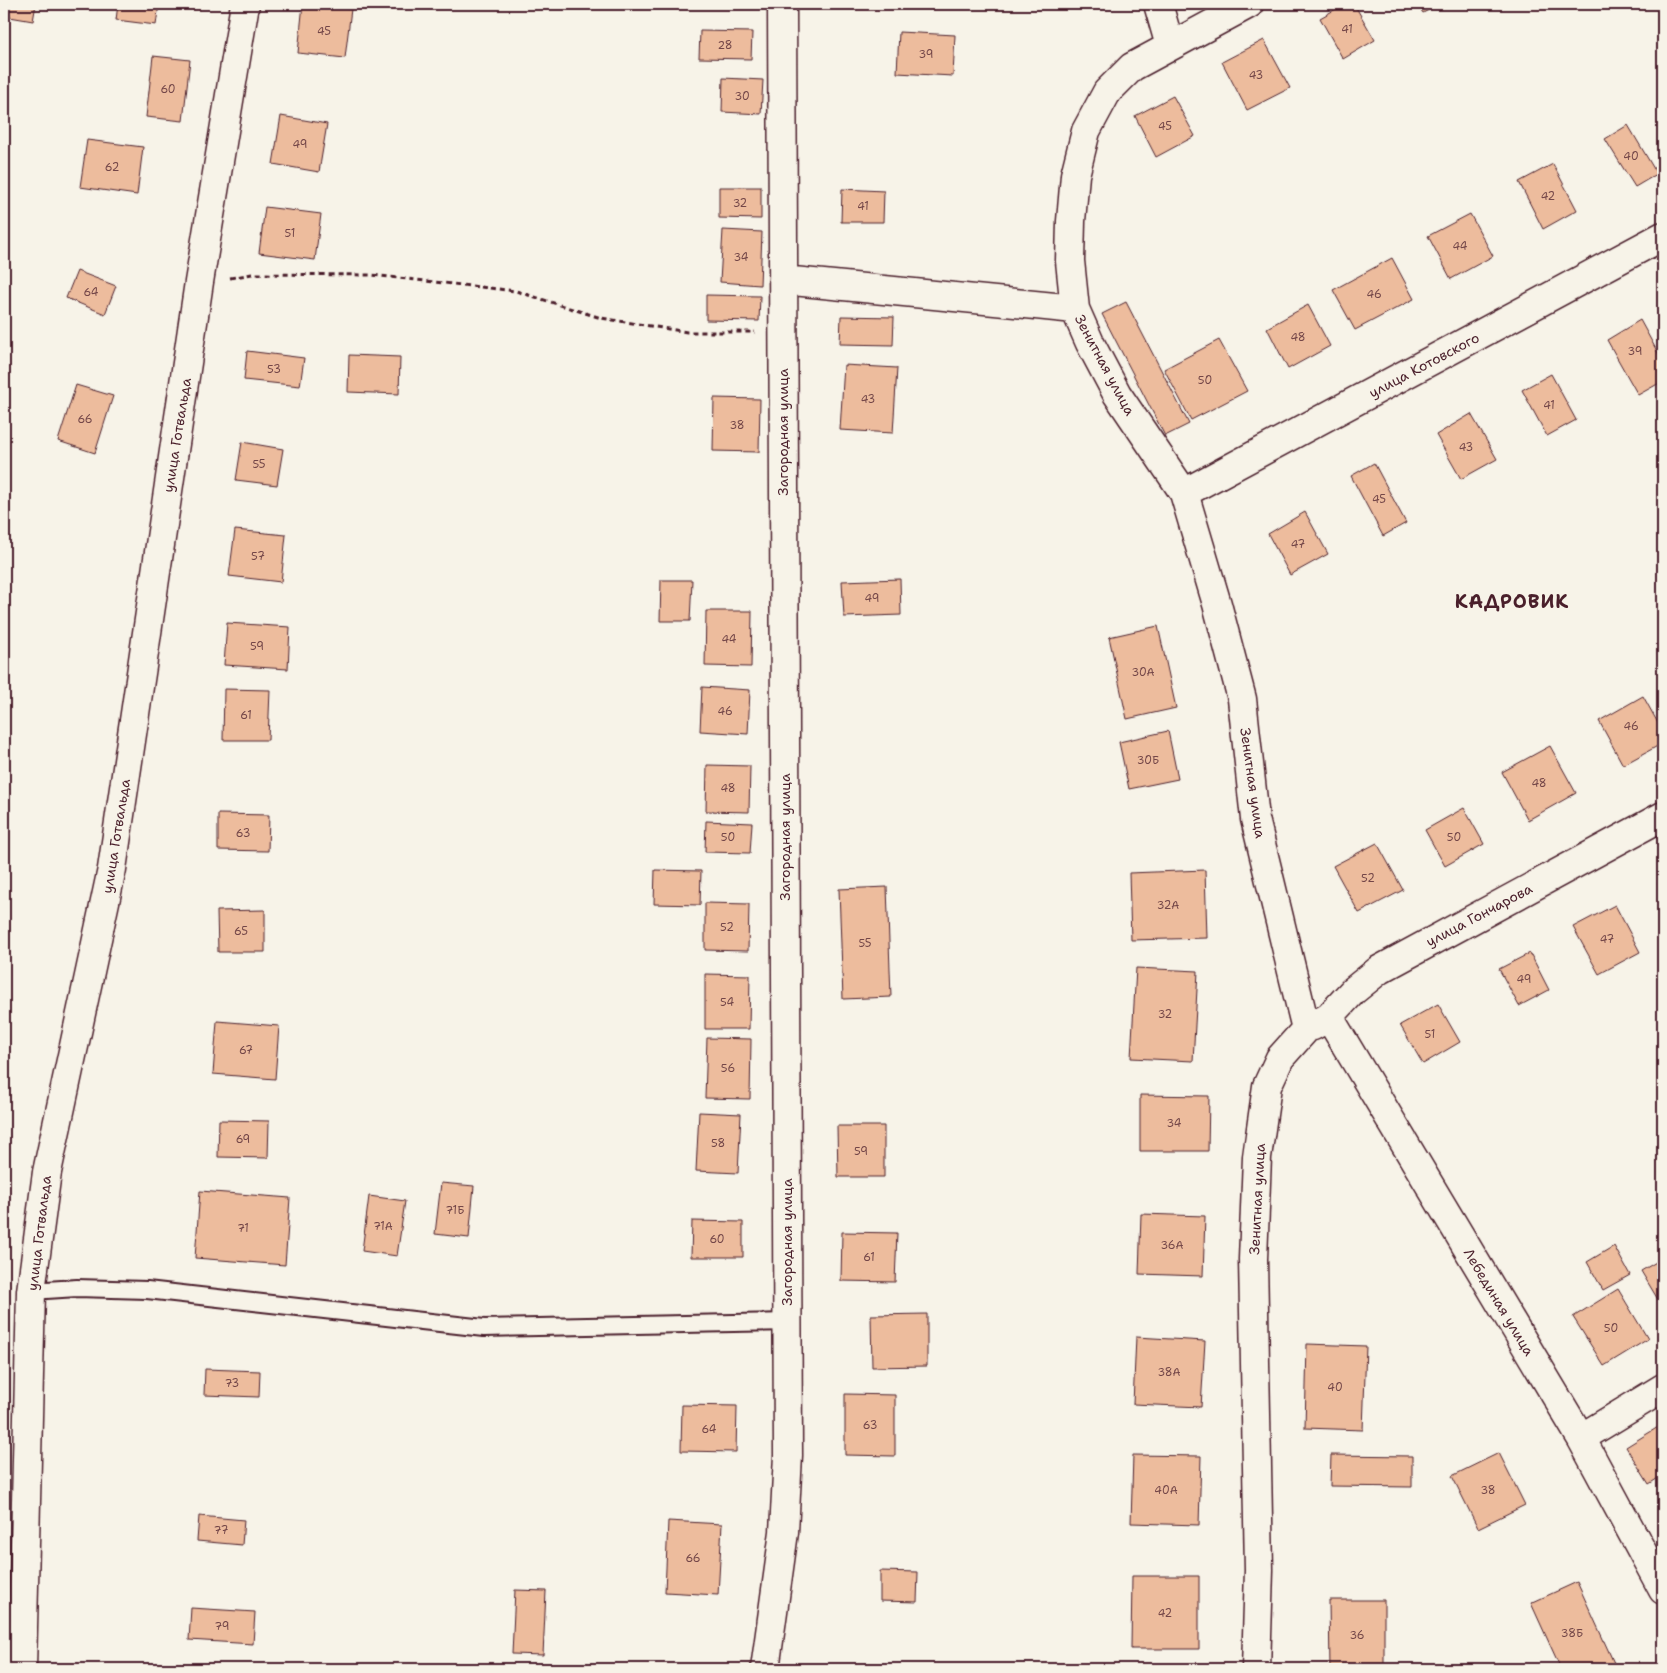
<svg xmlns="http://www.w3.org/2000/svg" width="1667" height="1673" font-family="'Shantell Sans',sans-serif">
<rect width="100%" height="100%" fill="#f7f3e8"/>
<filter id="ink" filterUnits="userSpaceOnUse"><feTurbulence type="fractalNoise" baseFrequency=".02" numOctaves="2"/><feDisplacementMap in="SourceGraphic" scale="10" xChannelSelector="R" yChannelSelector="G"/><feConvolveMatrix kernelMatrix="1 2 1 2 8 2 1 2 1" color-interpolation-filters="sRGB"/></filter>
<g filter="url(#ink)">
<path fill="#edbc9d" stroke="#4a1f2b" d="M4 4H36L33 21 4 16Z
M118 4H159L156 25 116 20Z
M303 4 351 9 345 58 298 53Z
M1345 4H1354L1375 40 1343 59 1320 18Z
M1417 4H1440L1423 13Z
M700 31 752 32 751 59 699 58Z
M899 32 955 35 953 76 897 73Z
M1264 40 1290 88 1247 110 1222 62Z
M153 56 190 60 183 121 146 117Z
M723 78 763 80 761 114 722 112Z
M1173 96 1195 136 1156 157 1135 116Z
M281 116 327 124 319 172 273 164Z
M1628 125 1657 174 1635 187 1605 139Z
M87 140 143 147 137 195 80 187Z
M1553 164 1577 210 1543 229 1519 182Z
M719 187H761V219L719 218Z
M842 189 884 191 883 222H841Z
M265 207 321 214 315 260 259 253Z
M1470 214 1493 256 1451 279 1428 236Z
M723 230 762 232 760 285 720 282Z
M1392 258 1414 299 1355 330 1333 290Z
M77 271 116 286 105 314 66 298Z
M706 295 760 296 759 321 706 320Z
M1126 302 1189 424 1165 436 1102 314Z
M1308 305 1330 346 1288 369 1267 328Z
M841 316 894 317 893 345 840 344Z
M1640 320 1663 362V381L1638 395 1607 340Z
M1219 340 1247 391 1191 420 1164 369Z
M247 351 304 358 300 386 244 380Z
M349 355 400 357 399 394 348 392Z
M844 365 897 368 893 433 840 430Z
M1551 374 1576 420 1547 436 1522 390Z
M76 385 113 396 95 453 58 441Z
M714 398 760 399 759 452 713 451Z
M1471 414 1497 459 1461 479 1436 435Z
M242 442 283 449 277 485 236 480Z
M1374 463 1406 523 1383 536 1351 476Z
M1305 512 1328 554 1290 575 1268 534Z
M235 530 286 535 281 582 229 576Z
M900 579 901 615 844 617 842 581Z
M661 580H692L690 621H660Z
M706 611H752L751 667 705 666Z
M227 623 290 627 288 669 224 665Z
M1158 626 1176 708 1127 719 1109 637Z
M702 687 750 690 748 734 700 731Z
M224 689 270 690 268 740H223Z
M1643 696 1663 732V743L1623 765 1599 721Z
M1168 731 1178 779 1129 789 1119 742Z
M1550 746 1576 793 1528 820 1502 772Z
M707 765 750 766 749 812 706 811Z
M1464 808 1484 844 1445 866 1425 830Z
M218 814 269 815 268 851 218 850Z
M706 821 752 823 750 853 705 852Z
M1377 843 1403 890 1359 913 1333 866Z
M655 870 701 871 700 905 654 904Z
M1205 870 1207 938 1131 940 1129 873Z
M1663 880V892L1658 883Z
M887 887 891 997 843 999 839 889Z
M705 903 749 904 748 951 705 950Z
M1615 905 1640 952 1599 974 1573 927Z
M265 910V952H218L217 911Z
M1530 953 1549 990 1519 1006 1499 969Z
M1136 968 1198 971 1193 1061 1131 1058Z
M705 974 750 975 749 1029H705Z
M1438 1004 1460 1042 1423 1064 1400 1025Z
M217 1021 279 1026 275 1079 213 1074Z
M707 1038 751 1039 750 1099 705 1098Z
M1140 1095 1209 1096 1208 1151H1140Z
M699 1112 741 1114 738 1173 696 1171Z
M219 1120 269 1121 268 1158 218 1157Z
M837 1126H884V1177H838Z
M441 1183 474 1186 469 1238 435 1234Z
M200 1191 290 1198 285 1265 195 1258Z
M369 1196 405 1201 397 1256 362 1251Z
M1141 1214 1205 1216 1203 1276 1139 1274Z
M692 1221 743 1222V1257H691Z
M842 1232 897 1233 895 1282 841 1281Z
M1614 1246 1630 1275 1603 1290 1587 1262Z
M1663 1258V1308L1641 1271Z
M1618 1289 1648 1339 1604 1366 1573 1317Z
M927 1314V1366L872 1367 871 1315Z
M1136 1337 1205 1341 1201 1407 1133 1404Z
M1307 1344 1366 1346 1363 1430 1305 1428Z
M205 1369 260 1371 259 1397 204 1395Z
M845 1394 895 1395V1456L845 1455Z
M682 1405 737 1406 736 1452 681 1451Z
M1663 1424V1475L1649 1484 1626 1447Z
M1499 1453 1525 1505 1478 1528 1452 1476Z
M1133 1455 1201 1456 1199 1525 1131 1523Z
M1331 1455 1412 1456V1487L1330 1486Z
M199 1516 244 1520 242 1545 197 1541Z
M668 1521 722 1524 718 1595 665 1592Z
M880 1571 918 1572 917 1602 880 1601Z
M1132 1576H1199V1649H1131Z
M1577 1582 1614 1663 1599 1669H1561L1531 1603Z
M515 1590 546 1591 543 1655 512 1654Z
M1329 1600H1384V1669H1330Z
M191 1608 255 1612 253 1644 189 1640Z"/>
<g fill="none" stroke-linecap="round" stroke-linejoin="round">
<defs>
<path id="service" d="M31 1291 77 1288 147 1290 484 1328 788 1322"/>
<path id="minor" d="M1158 4 1170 46
M1249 4 1132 67 1107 92 1086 131 1075 175 1071 221 1070 261 1075 309 1090 343 1117 394 1184 493 1217 604 1242 699 1255 819 1306 1029 1280 1058 1267 1086 1257 1157 1253 1259 1259 1570 1256 1669
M783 280 1075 309
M1184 493 1663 236
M1329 1017 1581 1438 1663 1590
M1313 1026 1329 1017 1353 991 1379 970 1663 816
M1581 1438 1663 1388
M22 1669 31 1291 47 1172 112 869 199 282 245 4
M765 1669 784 1532 788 1455 782 4"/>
</defs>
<use href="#service" stroke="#4a1f2b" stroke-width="20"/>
<use href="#minor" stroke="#4a1f2b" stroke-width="31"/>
<path stroke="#4a1f2b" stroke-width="3" stroke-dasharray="5 4" stroke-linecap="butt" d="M230 278 252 274 372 275 516 291 601 318 687 332H755"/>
<use href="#service" stroke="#f7f3e8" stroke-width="16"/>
<use href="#minor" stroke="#f7f3e8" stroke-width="28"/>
</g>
</g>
<g text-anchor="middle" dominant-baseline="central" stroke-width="4" stroke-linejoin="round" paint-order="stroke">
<g font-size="11" fill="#734648">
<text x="1347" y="29">41</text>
<text x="324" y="31">45</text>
<text x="725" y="45">28</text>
<text x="926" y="54">39</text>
<text x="1256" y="75">43</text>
<text x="168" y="89">60</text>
<text x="742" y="96">30</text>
<text x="1165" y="126">45</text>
<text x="300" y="144">49</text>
<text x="1631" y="156">40</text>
<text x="112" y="167">62</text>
<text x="1548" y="196">42</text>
<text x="740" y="203">32</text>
<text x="863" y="206">41</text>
<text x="290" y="233">51</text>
<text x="1460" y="246">44</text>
<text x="741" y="257">34</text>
<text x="91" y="292">64</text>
<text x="1374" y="294">46</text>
<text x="1298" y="337">48</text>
<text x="1635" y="351">39</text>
<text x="274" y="369">53</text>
<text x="1205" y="380">50</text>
<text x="868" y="399">43</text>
<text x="1549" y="405">41</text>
<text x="85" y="419">66</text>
<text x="737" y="425">38</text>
<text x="1466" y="447">43</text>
<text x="259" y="464">55</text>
<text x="1379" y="499">45</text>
<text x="1298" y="544">47</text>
<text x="258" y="556">57</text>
<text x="872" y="598">49</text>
<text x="729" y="639">44</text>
<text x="257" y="646">59</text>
<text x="1143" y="672">30А</text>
<text x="725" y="711">46</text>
<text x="246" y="715">61</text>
<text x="1631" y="726">46</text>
<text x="1148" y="760">30Б</text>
<text x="1539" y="783">48</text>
<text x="728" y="788">48</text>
<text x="243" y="833">63</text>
<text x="728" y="837">50</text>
<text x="1454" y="837">50</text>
<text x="1368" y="878">52</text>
<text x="1168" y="905">32А</text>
<text x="727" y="927">52</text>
<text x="241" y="931">65</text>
<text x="1607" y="939">47</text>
<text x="865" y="943">55</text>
<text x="1524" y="979">49</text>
<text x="727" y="1002">54</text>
<text x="1165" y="1014">32</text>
<text x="1430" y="1034">51</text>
<text x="246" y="1050">67</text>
<text x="728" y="1068">56</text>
<text x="1174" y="1123">34</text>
<text x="243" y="1139">69</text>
<text x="718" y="1143">58</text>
<text x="861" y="1151">59</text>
<text x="455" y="1210">71Б</text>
<text x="383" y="1226">71А</text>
<text x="243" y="1228">71</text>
<text x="717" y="1239">60</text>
<text x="1172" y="1245">36А</text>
<text x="869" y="1257">61</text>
<text x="1611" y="1328">50</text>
<text x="1169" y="1372">38А</text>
<text x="232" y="1383">73</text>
<text x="1335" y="1387">40</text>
<text x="870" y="1425">63</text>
<text x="709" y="1429">64</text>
<text x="1166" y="1490">40А</text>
<text x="1488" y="1490">38</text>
<text x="221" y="1530">77</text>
<text x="693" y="1558">66</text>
<text x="1165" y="1613">42</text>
<text x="222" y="1626">79</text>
<text x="1572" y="1633">38Б</text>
<text x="1357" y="1635">36</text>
</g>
<g font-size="14" fill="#4a1f2b" stroke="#f7f3e8">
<text transform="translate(1105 365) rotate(62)">Зенитная улица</text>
<text transform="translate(1424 365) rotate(-28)">улица Котовского</text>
<text transform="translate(783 432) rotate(-90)">Загородная улица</text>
<text transform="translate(177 435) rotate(-81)">улица Готвальда</text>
<text transform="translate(1253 783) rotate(82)">Зенитная улица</text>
<text transform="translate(116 836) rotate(-81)">улица Готвальда</text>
<text transform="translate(785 837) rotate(-90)">Загородная улица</text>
<text transform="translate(1479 915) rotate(-28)">улица Гончарова</text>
<text transform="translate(1257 1199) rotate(-87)">Зенитная улица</text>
<text transform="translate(39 1233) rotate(-83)">улица Готвальда</text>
<text transform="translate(787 1242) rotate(-90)">Загородная улица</text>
<text transform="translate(1499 1302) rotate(59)">Лебединая улица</text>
</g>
<g font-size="19" font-weight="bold" letter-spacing="1" fill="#4a1f2b" stroke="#f7f3e8">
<text x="1512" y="601">КАДРОВИК</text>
</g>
</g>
<rect width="1667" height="1673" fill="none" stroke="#f7f3e8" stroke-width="20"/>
<rect x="10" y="10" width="1647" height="1653" fill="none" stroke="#4a1f2b" stroke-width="2" filter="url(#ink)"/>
</svg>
